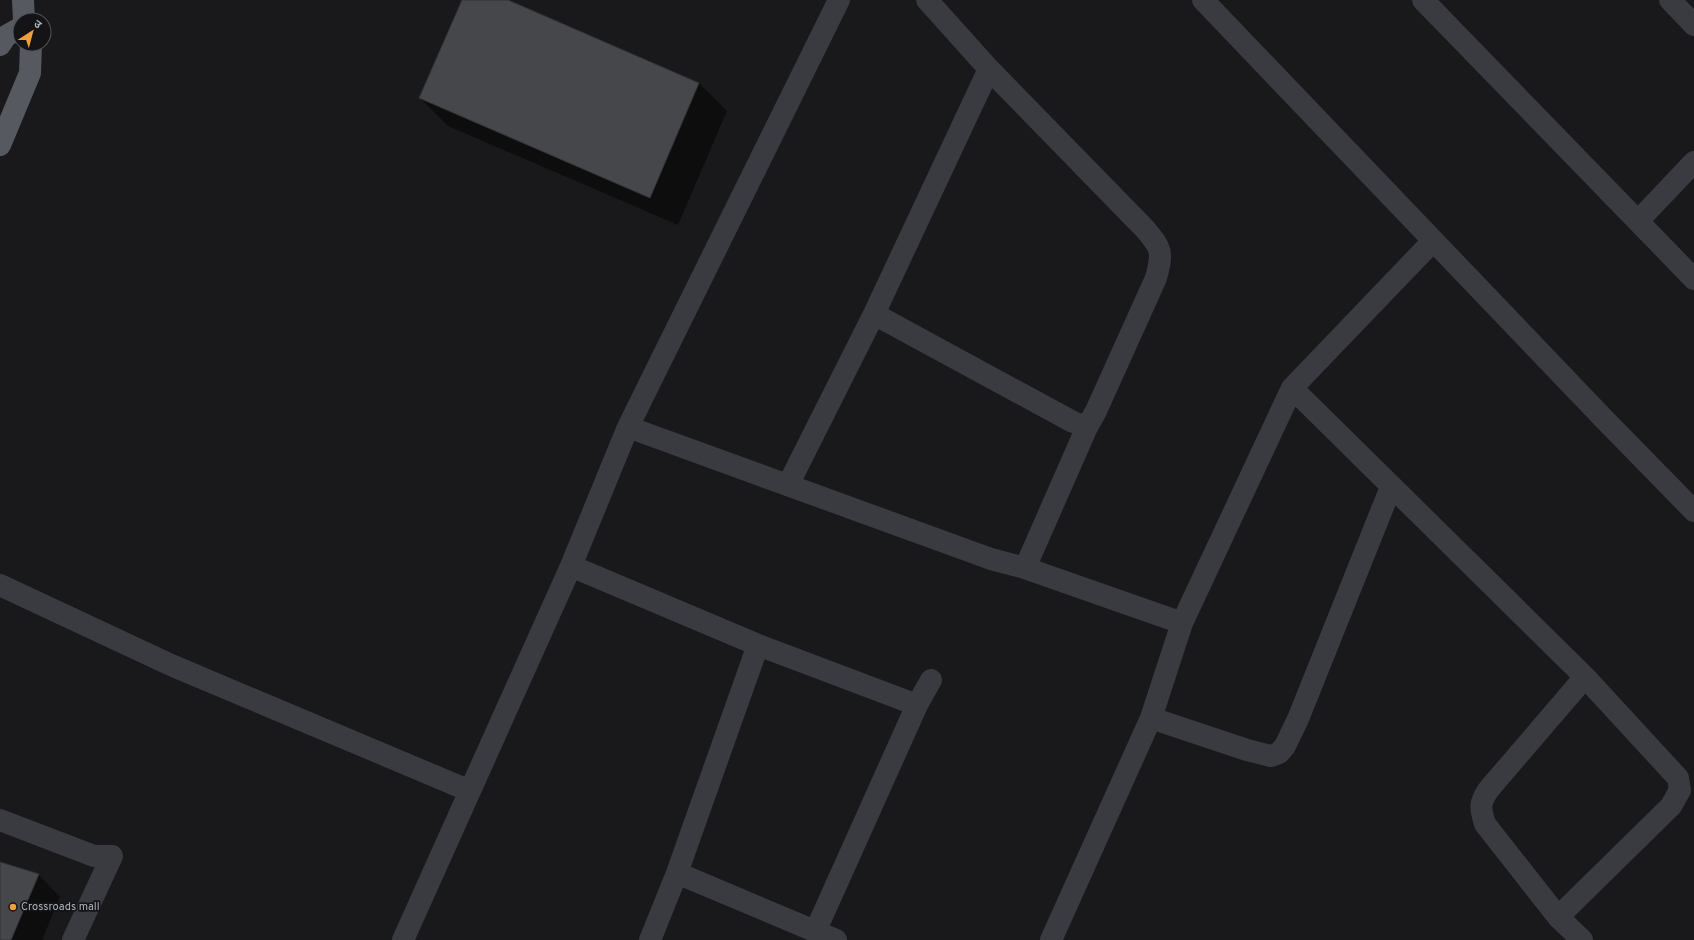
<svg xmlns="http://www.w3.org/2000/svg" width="1694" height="940" font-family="Overpass,'Noto Sans Devanagari',sans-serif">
<rect width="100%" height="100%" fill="#19191b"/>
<path fill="#0007" d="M463 0H506L699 83 727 111 678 225 448 126 420 98Z
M0 863 39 875 60 897 42 940H0Z"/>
<path fill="#45474b" stroke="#333337" d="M462 0H508L699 83 650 198 419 98Z
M0 862 39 874 11 940H0Z"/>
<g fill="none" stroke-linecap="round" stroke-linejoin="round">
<path stroke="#3a3b40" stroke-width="22" d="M1203 0 1605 420 1694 511
M1423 0 1694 279
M1670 0 1694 25
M1638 221 1694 162
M874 314 1073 422 1087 427 1096 411 1156 278C1163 252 1162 249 1145 229L989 69 927 0
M1292 388 1585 677 1678 778 1680 790 1671 806 1558 917
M628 427 991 559 1025 568 1182 623
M788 485 874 314 989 69
M571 566 758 645 917 705
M1025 568 1087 427
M0 585 171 665 470 791
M1151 718 1247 750 1271 756 1279 753 1285 746 1298 719 1391 487
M0 820 94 856H112L73 940
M677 873 836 940
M815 932 917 705 931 680
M403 940 571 566 628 427 839 0
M650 940 677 873 758 645
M1051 940 1151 718 1182 623 1292 388 1433 241
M1582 940 1558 917 1485 824C1480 808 1479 803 1489 789L1585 677"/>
<path stroke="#56595f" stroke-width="22" d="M23 0 24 20
M0 45 6 36 20 28
M0 145 30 73 31 44"/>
</g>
<circle fill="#f09f3b" stroke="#141416" stroke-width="1.5" cx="13" cy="907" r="4"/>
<g text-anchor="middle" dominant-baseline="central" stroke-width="3.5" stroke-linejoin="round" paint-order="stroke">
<g font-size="11" fill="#abb2ba" stroke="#141416" text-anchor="start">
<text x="21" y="907">Crossroads mall</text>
</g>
</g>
<g transform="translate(32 32) rotate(36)"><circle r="19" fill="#141416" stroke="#505358"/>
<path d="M0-3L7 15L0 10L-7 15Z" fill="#f09f3b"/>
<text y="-6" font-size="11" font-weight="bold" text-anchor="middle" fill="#abb2ba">उ</text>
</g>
</svg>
